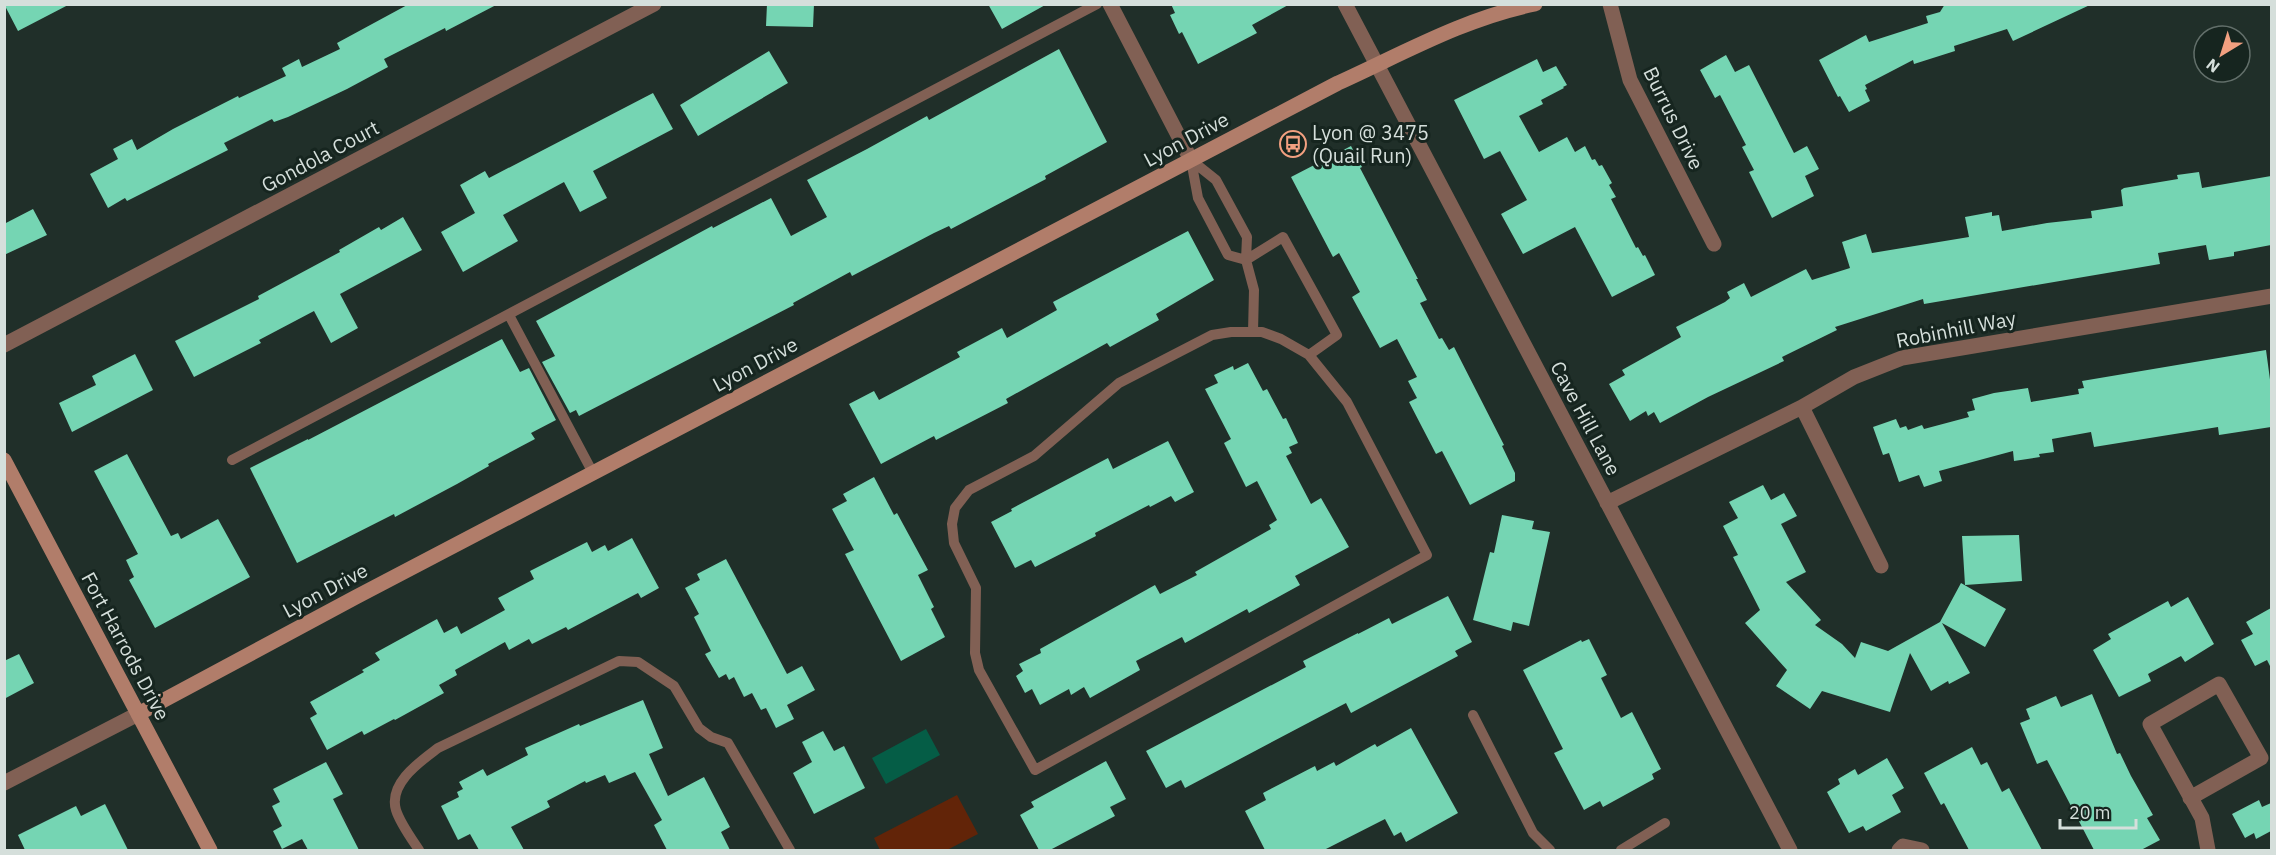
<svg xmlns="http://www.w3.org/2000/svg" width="2276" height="855" font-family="'IBM Plex Sans',sans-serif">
<rect width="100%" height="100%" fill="#202f29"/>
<path fill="#622408" d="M957 795 978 834 947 850H880L874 838Z"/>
<path fill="#055d46" d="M926 729 940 755 886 784 872 758Z"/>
<path fill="#75d5b3" d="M4 4H70L18 31Z
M409 4H498L446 31 445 28 384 59 388 67 347 89 288 117 274 122 272 119 224 143 228 150 127 201 125 198 108 208 90 174 118 159 113 149 132 139 137 150 173 129 238 96 239 98 286 76 282 68 299 59 302 67 340 49 337 43Z
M767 4H814L813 27 766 26Z
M988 4H1047L1002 29Z
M1171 4H1290L1252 25 1257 33 1198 64 1182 32 1179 34 1170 15 1175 13Z
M1945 4H2092L2013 41 2007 29 1954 46 1955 51 1914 64 1913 60 1865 85 1867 89 1865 90 1870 101 1849 112 1840 96 1838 97 1819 60 1866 35 1869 42 1928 23 1926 16 1940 12Z
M1059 49 1107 142 1045 176 1046 179 951 229 949 226 934 233 852 276 850 272 793 303 794 305 579 416 576 410 570 413 542 362 555 356 536 321 712 226 713 228 771 198 791 236 827 217 807 180 867 149 927 116 929 120Z
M769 51 788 83 698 136 680 105Z
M1726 55 1735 72 1749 65 1794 153 1807 146 1819 169 1805 176 1814 196 1772 218 1749 172 1754 170 1742 147 1746 145 1720 95 1715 98 1700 70Z
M1537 59 1543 72 1556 66 1567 85 1563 87 1564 88 1541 100 1543 104 1519 116 1539 152 1567 137 1575 152 1585 146 1592 160 1595 159 1599 166 1602 165 1612 183 1609 185 1616 197 1611 199 1636 248 1638 247 1643 256 1645 255 1655 275 1612 297 1575 227 1523 254 1501 214 1527 200 1500 151 1484 159 1454 100Z
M653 93 673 129 593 171 607 198 580 212 564 182 503 215 518 241 463 272 441 232 475 213 460 185 485 171 489 178Z
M1351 146 1362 167 1360 168 1418 279H1416L1427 300 1420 303 1439 339 1442 338 1449 350 1454 347 1504 445 1502 446 1515 473V481L1470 505 1442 451 1436 454 1409 402 1417 398 1408 381 1417 377 1397 339 1380 348 1352 297 1360 292 1339 253 1333 257 1291 177Z
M2199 172 2202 188 2271 176V245L2234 252V256L2209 260 2206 245 2158 253 2160 264 1924 304 1923 299 1835 327 1837 330 1782 357 1784 361 1708 397 1660 423 1654 412 1648 416 1646 411 1630 421 1609 384 1625 375 1622 370 1681 337 1676 327 1725 302 1730 298 1727 292 1744 283 1751 297 1806 269 1812 280 1850 268 1842 242 1866 234 1872 253 1969 237 1965 217 1992 212V216L1999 215 2002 231 2047 223 2092 218 2091 211 2123 206 2121 190 2124 188 2178 179 2177 175Z
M33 209 47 235 4 255V224Z
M403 217 422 250 340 294 358 328 331 343 314 311 259 340 261 343 194 377 175 341 259 299 258 296 340 252 339 250 379 227 381 230Z
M1188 231 1214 280 1156 314 1159 320 1110 347 1107 343 1006 399 1008 403 936 440 934 436 881 464 849 404 874 391 879 400 960 357 957 352 1002 328 1007 338 1057 310 1053 302Z
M502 339 520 372 529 368 556 420 531 433 535 439 488 464 489 466 457 484 395 517 394 514 297 563 250 468 308 439V440Z
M2266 350 2271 387V427L2219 435 2218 427 2094 447 2091 432 2052 439 2054 452 2039 454 2040 457 2014 461 2013 451 1939 471 1942 481 1924 487 1919 475 1899 482 1889 453 1883 455 1873 427 1896 419 1900 428 1906 426 1908 430 1922 425 1924 429 1969 417 1967 412 1975 410 1972 399 1994 393 2028 388 2031 402 2079 394 2078 389 2084 388 2082 381Z
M135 354 153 390 72 432 59 403 96 385 92 376Z
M1248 363 1263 391 1267 389 1283 419 1286 418 1298 443 1289 447 1292 453 1286 456 1311 504 1321 498 1349 547 1295 576 1300 585 1249 613 1247 609 1185 643 1182 637 1136 661 1140 670 1090 698 1084 687 1071 695 1069 689 1040 705 1032 689 1025 693 1016 676 1023 671 1019 664 1041 653 1040 649 1155 585 1160 594 1197 575 1195 572 1271 529 1269 525 1277 520 1257 481 1246 487 1224 443 1231 439 1205 389 1218 383 1214 375 1233 366 1234 370Z
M1168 441 1194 492 1175 502 1171 496 1150 507 1149 505 1095 533 1096 536 1035 567 1031 560 1015 568 991 522 1012 511 1011 509 1108 458 1113 469Z
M127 454 171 536 178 533 181 539 218 519 250 577 155 628 129 580 134 577 126 560 138 554 94 471Z
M874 477 894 515 897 513 928 570 918 575 934 607 931 609 945 637 901 661 845 554 854 550 832 509 847 501 843 494Z
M1763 485 1771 500 1784 493 1797 516 1781 524 1806 572 1786 582 1821 620 1815 625 1842 644 1855 658 1861 642 1888 651 1940 622 1961 583 2006 609 1985 647 1942 623 1970 673 1949 684 1948 681 1931 691 1910 653 1890 712 1822 691 1810 709 1776 686 1787 670 1745 623 1760 610 1733 557 1738 555 1723 526 1738 518 1729 502Z
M1502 515 1534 521 1532 529 1550 532 1529 626 1513 622 1511 631 1473 620 1490 552 1494 553Z
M2019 535 2022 581 1965 585 1962 536Z
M632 538 659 588 641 598 638 593 568 630 566 627 532 644 529 639 509 650 505 642 455 670 457 675 439 685 444 693 395 720 394 719 364 735 362 731 327 750 310 718 317 714 310 702 364 672 362 670 380 660 375 653 437 619 444 633 457 626 461 634 505 610 498 598 534 579 530 571 587 542 592 552 605 545 608 551Z
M726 559 787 674 802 666 815 690 787 705 794 719 776 728 766 708 761 710 752 693 744 697 734 677 729 680 726 674 719 678 705 654 711 651 694 617 699 614 685 588 700 580 697 574Z
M1448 596 1472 642 1455 651 1458 656 1351 713 1346 703 1185 788 1181 780 1166 788 1146 751 1306 667 1303 661 1358 633V634L1389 618 1392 624Z
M2188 597 2214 644 2185 662 2181 656 2148 674 2151 681 2119 697 2093 650 2111 639 2108 634 2168 601 2171 607Z
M2271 608V668L2267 660 2255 666 2241 640 2253 634 2246 622Z
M1589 639 1607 675 1601 678 1621 718 1632 712 1661 769 1652 774 1654 779 1603 807 1600 801 1584 810 1554 753 1563 749 1523 670 1581 640 1582 642Z
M19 654 34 683 4 699V661Z
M2092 694 2117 754 2120 753 2131 776 2153 815 2147 818 2160 840 2141 850H2094L2047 760 2037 764 2020 723 2030 719 2026 709 2056 696 2061 707Z
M643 700 663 748 649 754 668 796 704 777 730 827 721 832 730 850H667L654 825 662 820 635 772 609 783 605 775 586 783 585 781 547 801 550 807 511 827 524 850H479L470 834 458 840 441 806 459 797 457 792 463 789 459 782 483 769 487 776 528 755 525 748 579 724 580 726Z
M1411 728 1458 813 1406 842 1401 832 1394 836 1385 819 1324 850H1265L1245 811 1266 800 1263 793 1315 766 1317 771 1334 762 1336 766 1375 744 1377 747Z
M823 731 834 751 844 746 865 788 814 814 793 773 812 762 802 742Z
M1972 747 1981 765 1987 762 2002 792 2009 788 2042 850H1969L1944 803 1941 805 1924 773Z
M1887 758 1904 788 1892 795 1901 812 1866 831 1863 826 1849 833 1827 792 1840 784 1838 779 1855 769 1858 775Z
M1106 761 1126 799 1110 807 1115 816 1050 850H1039L1020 815 1034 807 1031 802Z
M326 762 343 794 333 799 359 850H308L302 839 282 849 273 831 282 826 272 806 280 802 273 789Z
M2259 800 2262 807 2271 803V831L2256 839 2254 833 2245 838 2232 814Z
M105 804 128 850H25L18 835 76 806 81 816Z"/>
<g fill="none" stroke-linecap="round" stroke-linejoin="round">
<path stroke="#816054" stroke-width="10" d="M1191 160 1198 198 1228 255 1246 260 1283 237 1337 335 1309 355
M1191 160 1216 180 1247 237 1246 260 1254 290 1253 332
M509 315 593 473
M1231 332H1262L1281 339 1309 355 1347 402 1427 555 1035 770 979 670 975 653 976 588 954 543 952 524 955 508 969 490 1034 456 1119 383 1212 335Z
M232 460 1097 4
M1473 715 1533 833 1550 850
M419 850C411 838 400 823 396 810 388 783 421 761 438 748L619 661 638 662 674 686 699 728 711 737 728 743 790 850
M1621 850 1665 823"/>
<path stroke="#816054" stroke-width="15" d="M1110 4 1191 160
M1345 4 1790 850
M1610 4 1630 80 1714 244
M4 345 654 4
M1802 407 1881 566
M1607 503 1802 407 1854 377 1902 358 2272 296
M4 783 138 714
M2190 798 2261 758 2219 684 2150 724 2202 818 2208 850
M1899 850 1903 846 1922 850"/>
<path stroke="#b17d6a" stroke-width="15" d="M4 460 210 850
M138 714 356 597 1338 83C1402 54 1465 18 1535 4"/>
</g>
<defs>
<symbol id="bus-ring" viewBox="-11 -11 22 22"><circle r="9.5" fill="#16251f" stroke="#f2a080" stroke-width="1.5"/><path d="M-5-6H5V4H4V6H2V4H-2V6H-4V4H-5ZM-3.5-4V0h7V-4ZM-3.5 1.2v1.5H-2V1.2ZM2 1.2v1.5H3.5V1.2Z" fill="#f2a080"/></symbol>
</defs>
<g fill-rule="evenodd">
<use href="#bus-ring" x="1278" y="129" width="30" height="30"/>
</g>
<g text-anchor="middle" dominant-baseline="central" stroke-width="6" stroke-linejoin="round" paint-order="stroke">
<g font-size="20" fill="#d5dfdb" stroke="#16251f">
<text transform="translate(1674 118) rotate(64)">Burrus Drive</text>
<text transform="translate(1186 139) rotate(-28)">Lyon Drive</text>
<text transform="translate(320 156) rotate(-28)">Gondola Court</text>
<text transform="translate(1956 329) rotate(-11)">Robinhill Way</text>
<text transform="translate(755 364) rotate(-28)">Lyon Drive</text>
<text transform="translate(1586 418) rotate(62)">Cave Hill Lane</text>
<text transform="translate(325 590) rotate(-28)">Lyon Drive</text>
<text transform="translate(126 646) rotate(62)">Fort Harrods Drive</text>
</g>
<g font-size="20" fill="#d5dfdb" stroke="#16251f" text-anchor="start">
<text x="1312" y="132">Lyon @ 3475<tspan x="1312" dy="23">(Quail Run)</tspan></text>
</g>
</g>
<rect width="2276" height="855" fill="none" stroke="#d5dfdb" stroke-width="12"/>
<g transform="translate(2222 54) rotate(218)"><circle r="28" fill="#16251f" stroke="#626f6a" stroke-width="1.5"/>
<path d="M0-4.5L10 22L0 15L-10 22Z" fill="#f2a080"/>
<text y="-9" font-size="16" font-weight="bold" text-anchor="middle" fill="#d5dfdb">N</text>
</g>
<path d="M2060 819v9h76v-9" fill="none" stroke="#d5dfdb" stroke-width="3"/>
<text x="2069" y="819" font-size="18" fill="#d5dfdb" stroke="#16251f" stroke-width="4.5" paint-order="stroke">20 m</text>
</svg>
